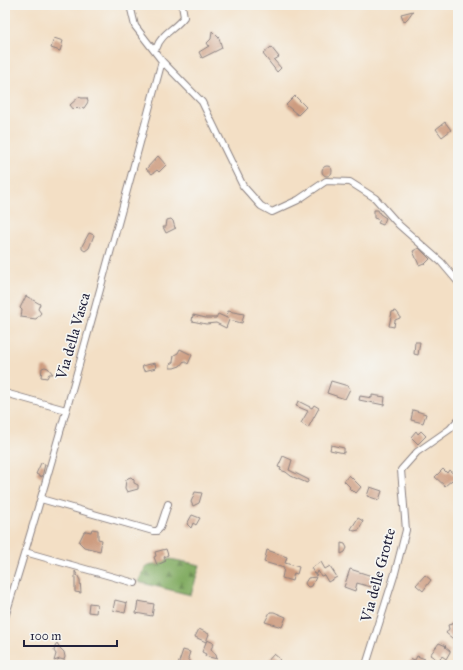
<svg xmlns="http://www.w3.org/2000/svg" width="463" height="670" font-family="'IM FELL Great Primer',serif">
<defs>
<pattern id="forest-firs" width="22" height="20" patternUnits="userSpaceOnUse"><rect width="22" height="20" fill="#84ad65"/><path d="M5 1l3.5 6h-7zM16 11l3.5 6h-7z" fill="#6c8c54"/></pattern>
</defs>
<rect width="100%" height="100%" fill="#f6f6f2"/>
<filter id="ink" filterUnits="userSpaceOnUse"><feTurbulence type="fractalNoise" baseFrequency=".025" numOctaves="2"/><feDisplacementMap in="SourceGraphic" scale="8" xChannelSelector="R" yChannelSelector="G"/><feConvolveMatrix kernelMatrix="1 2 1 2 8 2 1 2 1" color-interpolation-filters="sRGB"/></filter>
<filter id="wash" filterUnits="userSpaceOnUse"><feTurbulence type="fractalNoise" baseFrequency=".012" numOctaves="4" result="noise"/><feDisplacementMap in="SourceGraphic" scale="16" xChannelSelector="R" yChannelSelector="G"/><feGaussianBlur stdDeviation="0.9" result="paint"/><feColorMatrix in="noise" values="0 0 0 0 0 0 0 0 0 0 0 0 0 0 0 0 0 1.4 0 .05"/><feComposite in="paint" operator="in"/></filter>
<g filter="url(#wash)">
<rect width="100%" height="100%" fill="#f3dfc5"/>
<path fill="url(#forest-firs)" stroke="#536850" d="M170 559 200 565 191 595 138 582 146 567Z"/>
<g id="blocks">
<path fill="#cd9c80" d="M413 11 408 18 404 22 401 14Z
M212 31 219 38 222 48 202 58 199 52 209 46 207 43 211 39Z
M54 38 63 41 60 51 51 48Z
M271 47 279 57 274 60 281 68 277 72 263 54Z
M80 96 81 98H87L88 102 84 108 79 109 77 107 74 110 70 105Z
M295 96 306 107 298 115 286 105Z
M445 122 451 130 442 137 436 129Z
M158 156 166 165 159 172 157 170 152 174 146 169Z
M322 171a5 5 0 1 1 10 0a5 5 0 1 1-10 0Z
M374 210H378L380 214 386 218 383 225 378 223 380 220 374 218Z
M171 219 173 221 175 228H176L166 233 163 227H166L167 220Z
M89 233 94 235 89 248 85 251 82 249V246Z
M419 248 430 259 425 264 424 263 419 265 413 251Z
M26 296 40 304 38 309 41 313 36 319 21 317 22 310 20 308Z
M228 311 244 314 242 323 229 320 226 328 216 323 206 324 192 321 193 315 206 318H216L218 314 227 318Z
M396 311 400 316V318L395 320 394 327 389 326 392 312Z
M415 342H420L418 355 414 354Z
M180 349 192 355 188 364 184 361 180 366 174 368H170V364L173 362 174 355 178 353Z
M155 363 156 368 144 371 142 366Z
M45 367 48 368 53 374H49L47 378 41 377 42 368Z
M331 381 348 386 350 389 345 399 327 393Z
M372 395 385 397 384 405 359 400 360 396 372 398Z
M298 401 312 408 314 405 319 408 308 428 301 423 308 411 296 406Z
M413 410 426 414 423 423 411 420Z
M416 431 418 434 421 431 426 436 418 444 411 437Z
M331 445 344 448V453L330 450Z
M283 456 292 460 289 470 309 480 307 483 291 476 286 472 280 470 281 468 278 467Z
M41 463 45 464 42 477 36 474Z
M443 469 447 473 449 470 457 477 453 481 452 480 445 486 435 477Z
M349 475 361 487 356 493 354 491 353 492 349 488 350 487 344 481Z
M131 477 134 480V483L138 485V489L127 492 125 488 126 480 128 478Z
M370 487 382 491 379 500 367 496Z
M195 492 202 493 199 503 193 506 191 502Z
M192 515 200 518 196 525 193 523 191 528 187 524Z
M358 518 363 521 362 524 359 530 354 531 351 529Z
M92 529 98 530V539L102 540 100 551 84 547 79 542 84 532 86 531 91 532Z
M341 543 345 544 347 548 345 552 341 554Z
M166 549 168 555 164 557 166 561 157 565 154 557 156 556 155 552Z
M267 550 287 557 285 563 299 567 297 574 294 573 292 581 282 578 284 568 264 562Z
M321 562 325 569 330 566 337 577 328 582 324 575 321 576 318 571 316 576 311 568Z
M350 569 375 577 373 585 371 587 357 583 355 591 344 587Z
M75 571 80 580 81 593 75 592Z
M425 575 431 580 423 591 416 585Z
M316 577 312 586 308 587 306 585 305 583 308 578Z
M115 600 127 603 125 613 113 610Z
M138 601 154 604 152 616 136 613Z
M89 603 97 604 96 613 88 612Z
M270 612H274L286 617 282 627 265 622Z
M454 621 458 625V643L446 633 449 629 448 625 452 624Z
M199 629 209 634 206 642 195 637Z
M207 640 214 643 211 649 216 655 217 659 205 656 206 654 202 652Z
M57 643 60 648 64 652 65 657 64 660 60 659 54 661 56 654 54 651 55 647Z
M439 643 446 646 445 647 450 651V652L446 659 442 656 439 661 430 655Z
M183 650 190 652 188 658 193 665H178Z
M274 654 280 659 275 665H264Z
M417 656 425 659 423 663 426 665H407L412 659 415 660Z"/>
</g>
</g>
<g filter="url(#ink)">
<use href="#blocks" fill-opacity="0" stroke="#8a8080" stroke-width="1"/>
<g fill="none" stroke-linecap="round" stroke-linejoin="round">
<defs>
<path id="street" d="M130 5 135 26 162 61 202 102 243 186 261 206 272 212 298 200 326 181 350 182 375 198 399 225 441 262 458 282
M153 49 157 47C161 34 175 29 184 17L182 5
M5 393 66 410
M41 499 153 531H157L160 528 168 504
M25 552 135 583
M5 617C62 433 112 247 162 61
M366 665 395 573 406 530 401 470 417 452 450 429 458 420"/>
</defs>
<use href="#street" stroke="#8a8080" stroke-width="8"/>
<use href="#street" stroke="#fff" stroke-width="6"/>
</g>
</g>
<g text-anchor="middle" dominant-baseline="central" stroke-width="3.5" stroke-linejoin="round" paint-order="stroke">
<g font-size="15" fill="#22223b" stroke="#f6f6f2">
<text transform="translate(73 336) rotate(-74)">Via della Vasca</text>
<text transform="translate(378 575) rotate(-75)">Via delle Grotte</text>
</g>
</g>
<rect width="463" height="670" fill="none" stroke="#f6f6f2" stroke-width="20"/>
<path d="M24 640v6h93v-6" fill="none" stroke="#22223b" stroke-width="2"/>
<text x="30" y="640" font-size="12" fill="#22223b" stroke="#f6f6f2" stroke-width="3" paint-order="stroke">100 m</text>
</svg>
